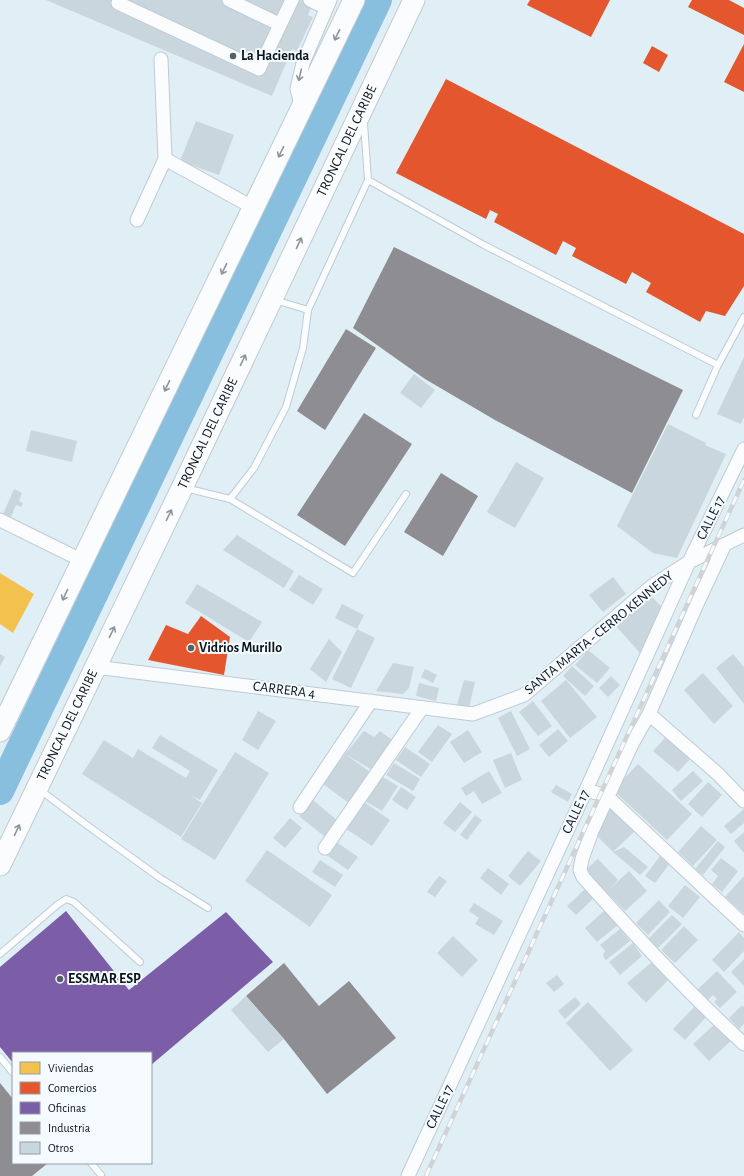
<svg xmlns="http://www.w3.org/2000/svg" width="744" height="1176" font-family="'Alegreya Sans',sans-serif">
<rect width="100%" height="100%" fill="#e0eef6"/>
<path fill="#f2c14e" d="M0 573 34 594 13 633 0 624Z"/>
<path fill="#e4572e" d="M530 0H610L591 37 527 5Z
M692 0H729L744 8V35L688 7Z
M744 44V92L724 82Z
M652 46 668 55 659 72 643 63Z
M446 79 744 234V286L725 316 706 311 700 322 646 292 651 283 632 272 626 284 572 256 576 248 563 241 556 255 494 222 498 214 490 210 486 219 396 173Z
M201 616 230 637 224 675 148 660 166 625 188 634Z"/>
<path fill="#7b5ea7" d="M66 911 129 990 226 912 273 962 151 1065V1053H13V1063L0 1047V967Z"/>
<path fill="#8d8d92" d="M394 247 683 390 632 493 495 420 425 379 353 328Z
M346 329 376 348 325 430 297 411Z
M364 413 412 444 345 546 297 515Z
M441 473 478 496 443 556 404 532Z
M284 963 319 1006 349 981 396 1038 327 1094 284 1039 246 996Z
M0 1083 13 1099V1163H48L32 1176H0Z"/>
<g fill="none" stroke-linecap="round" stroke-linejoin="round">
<path stroke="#88bfde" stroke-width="28" d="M0 791 378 0"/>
</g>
<path fill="#cad6dd" d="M46 0H314L308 15 313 17 297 51 292 49 272 96Z
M196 121 234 135 219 175 180 161Z
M744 357V417L741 424 717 414Z
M414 374 435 390 421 408 400 393Z
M668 424 706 443 705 445 726 454 677 558 653 553 617 526Z
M31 430 77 441 72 462 26 451Z
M516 462 544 478 515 528 487 512Z
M14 489 22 493 19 501 23 503 21 507 16 505 11 517 3 514Z
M237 535 294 571 284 588 223 550Z
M299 575 323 589 313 605 289 590Z
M613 577 626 594 603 612 589 595Z
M197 584 262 622 249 642 185 603Z
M650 595 664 609 640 653 616 626Z
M342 604 364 615 357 629 335 618Z
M357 629 375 638 351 688 332 679Z
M329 639 342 652 326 682 310 669Z
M588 650 610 668 597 683 575 665Z
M0 654 5 657 0 666Z
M733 654 744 667V704L716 668Z
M393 663 414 667 409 688 403 694 376 691Z
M572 666 594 686 585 696 563 676Z
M425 669 437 675 433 683 421 677Z
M703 673 733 706 714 724 684 690Z
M611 676 620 685 608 697 599 688Z
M464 680 475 682 469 708 457 705Z
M566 680 597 717 570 738 541 701Z
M419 683 439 688 436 701 416 696Z
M533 701 552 726 538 736 519 712Z
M258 711 276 721 258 750 242 740Z
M511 711 530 749 517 756 498 718Z
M438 725 452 734 432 762 418 752Z
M558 729 568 741 549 757 539 745Z
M468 730 482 752 464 763 450 742Z
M364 731 374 737 380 731 395 742 374 771 345 754 373 774 350 804 323 784 345 754Z
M160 735 218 770 200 800 190 795 202 803 181 837 82 774 104 740 133 758 138 749 186 778 190 771 152 748Z
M666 737 690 759 678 772 653 751Z
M405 747 430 764 421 777 396 760Z
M235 752 269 773 215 860 181 839Z
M511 753 522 780 505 788 493 760Z
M394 763 420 779 413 791 386 775Z
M638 764 692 814 667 840 613 790Z
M489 771 502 793 482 804 474 791 466 796 461 788Z
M693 771 703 781 681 801 672 790Z
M381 776 398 786 382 811 365 801Z
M708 782 722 795 702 817 688 804Z
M556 785 572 794 568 802 551 792Z
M401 787 416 797 407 810 392 800Z
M313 800 338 821 325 837 299 816Z
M361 800 390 820 372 846 343 827Z
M460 802 472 812 455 832 443 823Z
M611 805 636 830 613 852 596 835Z
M744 809V823L731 834 724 826Z
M475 815 482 820 467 840 460 835Z
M290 818 302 828 285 848 273 838Z
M701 826 717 840 693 866 678 852Z
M744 832V853L734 841Z
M335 841 358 857 348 870 325 854Z
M718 841 725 847 703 875 695 869Z
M624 847 648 867 640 875 613 852Z
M267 850 332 895 310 927 245 881Z
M528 851 541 861 520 886 508 876Z
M663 852 670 863 655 883 645 876Z
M721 858 738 871 722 892 712 884 718 876 711 870Z
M598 859 618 880 610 889 629 871 647 891 625 911 585 870Z
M320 860 343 875 335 887 312 872Z
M488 868 509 884 501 895 480 878Z
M439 876 447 881 435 897 427 892Z
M744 876V914L725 897Z
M685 885 700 897 683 918 668 906Z
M585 889 594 898 576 915 567 906Z
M659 900 670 912 648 935 636 923Z
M474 903 503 921 494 935 475 924 479 918 469 911Z
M605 910 618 925 597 942 585 928Z
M672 915 682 924 658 948 649 938Z
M684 926 698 940 675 963 661 950Z
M620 929 630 941 606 960 603 956 605 951 600 945Z
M739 932 744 938V951L724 972 712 960Z
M453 936 478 960 462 977 437 953Z
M633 943 642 956 620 975 609 962Z
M744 959V986L731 972Z
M652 962 670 978 646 1003 627 983Z
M717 971 737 992 720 1008 714 1002 717 999 713 995 708 1000 698 989Z
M557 975 564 984 554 992 546 983Z
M246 996 284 1039 268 1052 231 1010Z
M575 997 581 1004 565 1019 558 1011Z
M588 1002 633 1050 610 1071 566 1023Z
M696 1005 707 1016 685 1040 673 1029Z
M742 1005 744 1007V1024L739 1029 729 1018Z
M716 1023 732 1040 709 1061 693 1044Z"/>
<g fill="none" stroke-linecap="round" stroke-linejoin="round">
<defs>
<path id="service" d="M368 180 484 245 718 365
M275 300 308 310
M696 415 718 365 744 317
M185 488 230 499 254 468 286 407 303 348 308 310 368 180 364 123
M230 499 353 573 406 494
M40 790 88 826 160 878 208 908
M0 954 57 905 66 899 74 902 140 962
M0 1057 13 1073
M91 1163 101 1175"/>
<path id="minor" d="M119 0 118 3 259 69 292 0
M229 0 279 24
M310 0 326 8
M302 108 297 89 303 63 330 0
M165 159 254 208
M137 220 165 159 161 59
M0 520 81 560
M95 667 473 714 524 695 652 586 689 562 744 535
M649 714 697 604 725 544
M586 790 600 794 612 801 744 925
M744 801 718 774 649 714 632 744 592 831 582 859 580 870 583 877C635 935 687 992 744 1044
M300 807 371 701
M325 848 422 708
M408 1176 586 790 689 562 744 449"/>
<g id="trunk">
<path d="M0 731C116 487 237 244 354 0"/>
<path id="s1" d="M0 865 182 488 414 0"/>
</g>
</defs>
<use href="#service" stroke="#bfcbd2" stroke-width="8"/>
<use href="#minor" stroke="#bfcbd2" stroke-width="15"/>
<use href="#trunk" stroke="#bfcbd2" stroke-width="23"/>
<use href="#service" stroke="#fafcfe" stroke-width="6"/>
<use href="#minor" stroke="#fafcfe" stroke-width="13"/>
<use href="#trunk" stroke="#fafcfe" stroke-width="21"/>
<defs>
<path id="rail" d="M426 1176 744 480"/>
</defs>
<use href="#rail" stroke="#cfd3d5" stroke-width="4.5"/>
<use href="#rail" stroke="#f4fafe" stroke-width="3" stroke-dasharray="9" stroke-linecap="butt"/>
</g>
<defs><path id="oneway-shaft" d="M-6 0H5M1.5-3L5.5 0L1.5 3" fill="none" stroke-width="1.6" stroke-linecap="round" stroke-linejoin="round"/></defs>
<g stroke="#8e9498">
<use href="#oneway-shaft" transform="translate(337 35) rotate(116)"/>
<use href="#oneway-shaft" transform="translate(300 75) rotate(103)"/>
<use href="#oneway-shaft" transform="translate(281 152) rotate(116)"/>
<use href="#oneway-shaft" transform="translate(299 243) rotate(-65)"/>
<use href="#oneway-shaft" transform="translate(224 269) rotate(116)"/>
<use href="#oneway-shaft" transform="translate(243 360) rotate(-65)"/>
<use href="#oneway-shaft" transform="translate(167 386) rotate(116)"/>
<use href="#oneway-shaft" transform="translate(169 515) rotate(-64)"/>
<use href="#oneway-shaft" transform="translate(65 595) rotate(115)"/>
<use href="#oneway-shaft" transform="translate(112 632) rotate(-64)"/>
<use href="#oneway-shaft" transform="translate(17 830) rotate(-65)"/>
</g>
<g fill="#556168" stroke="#f4fafe" stroke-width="1.5">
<circle cx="233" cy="56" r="4"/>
<circle cx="191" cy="648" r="4"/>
<circle cx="60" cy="979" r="4"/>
</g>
<g text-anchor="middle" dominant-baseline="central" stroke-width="4" stroke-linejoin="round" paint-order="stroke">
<g font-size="14" font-weight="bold" fill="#0a151b" stroke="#f4fafe" text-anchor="start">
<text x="241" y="56">La Hacienda</text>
<text x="199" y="648">Vidrios Murillo</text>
<text x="68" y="979">ESSMAR ESP</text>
</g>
<g font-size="14" fill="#0a151b" stroke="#f4fafe">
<text stroke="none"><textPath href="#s1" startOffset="803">TRONCAL DEL CARIBE</textPath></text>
<text stroke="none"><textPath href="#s1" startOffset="479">TRONCAL DEL CARIBE</textPath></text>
<text transform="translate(711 518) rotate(-64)">CALLE 17</text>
<text transform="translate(599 633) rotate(-39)">SANTA MARTA - CERRO KENNEDY</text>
<text transform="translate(284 690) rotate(7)">CARRERA 4</text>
<text stroke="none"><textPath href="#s1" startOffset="155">TRONCAL DEL CARIBE</textPath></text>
<text transform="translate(576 812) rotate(-65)">CALLE 17</text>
<text transform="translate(440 1107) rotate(-65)">CALLE 17</text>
</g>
</g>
<rect x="12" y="1052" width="140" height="112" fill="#f4fafe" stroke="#969ea3"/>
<rect x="20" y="1062" width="20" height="12" fill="#f2c14e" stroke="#969ea3"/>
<text x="48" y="1072" font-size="12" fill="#0a151b">Viviendas</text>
<rect x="20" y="1082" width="20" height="12" fill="#e4572e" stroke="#969ea3"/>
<text x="48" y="1092" font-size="12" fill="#0a151b">Comercios</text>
<rect x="20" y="1102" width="20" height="12" fill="#7b5ea7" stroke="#969ea3"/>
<text x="48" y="1112" font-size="12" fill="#0a151b">Oficinas</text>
<rect x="20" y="1122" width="20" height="12" fill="#8d8d92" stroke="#969ea3"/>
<text x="48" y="1132" font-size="12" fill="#0a151b">Industria</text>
<rect x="20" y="1142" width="20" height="12" fill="#cad6dd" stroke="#969ea3"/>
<text x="48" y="1152" font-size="12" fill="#0a151b">Otros</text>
</svg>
